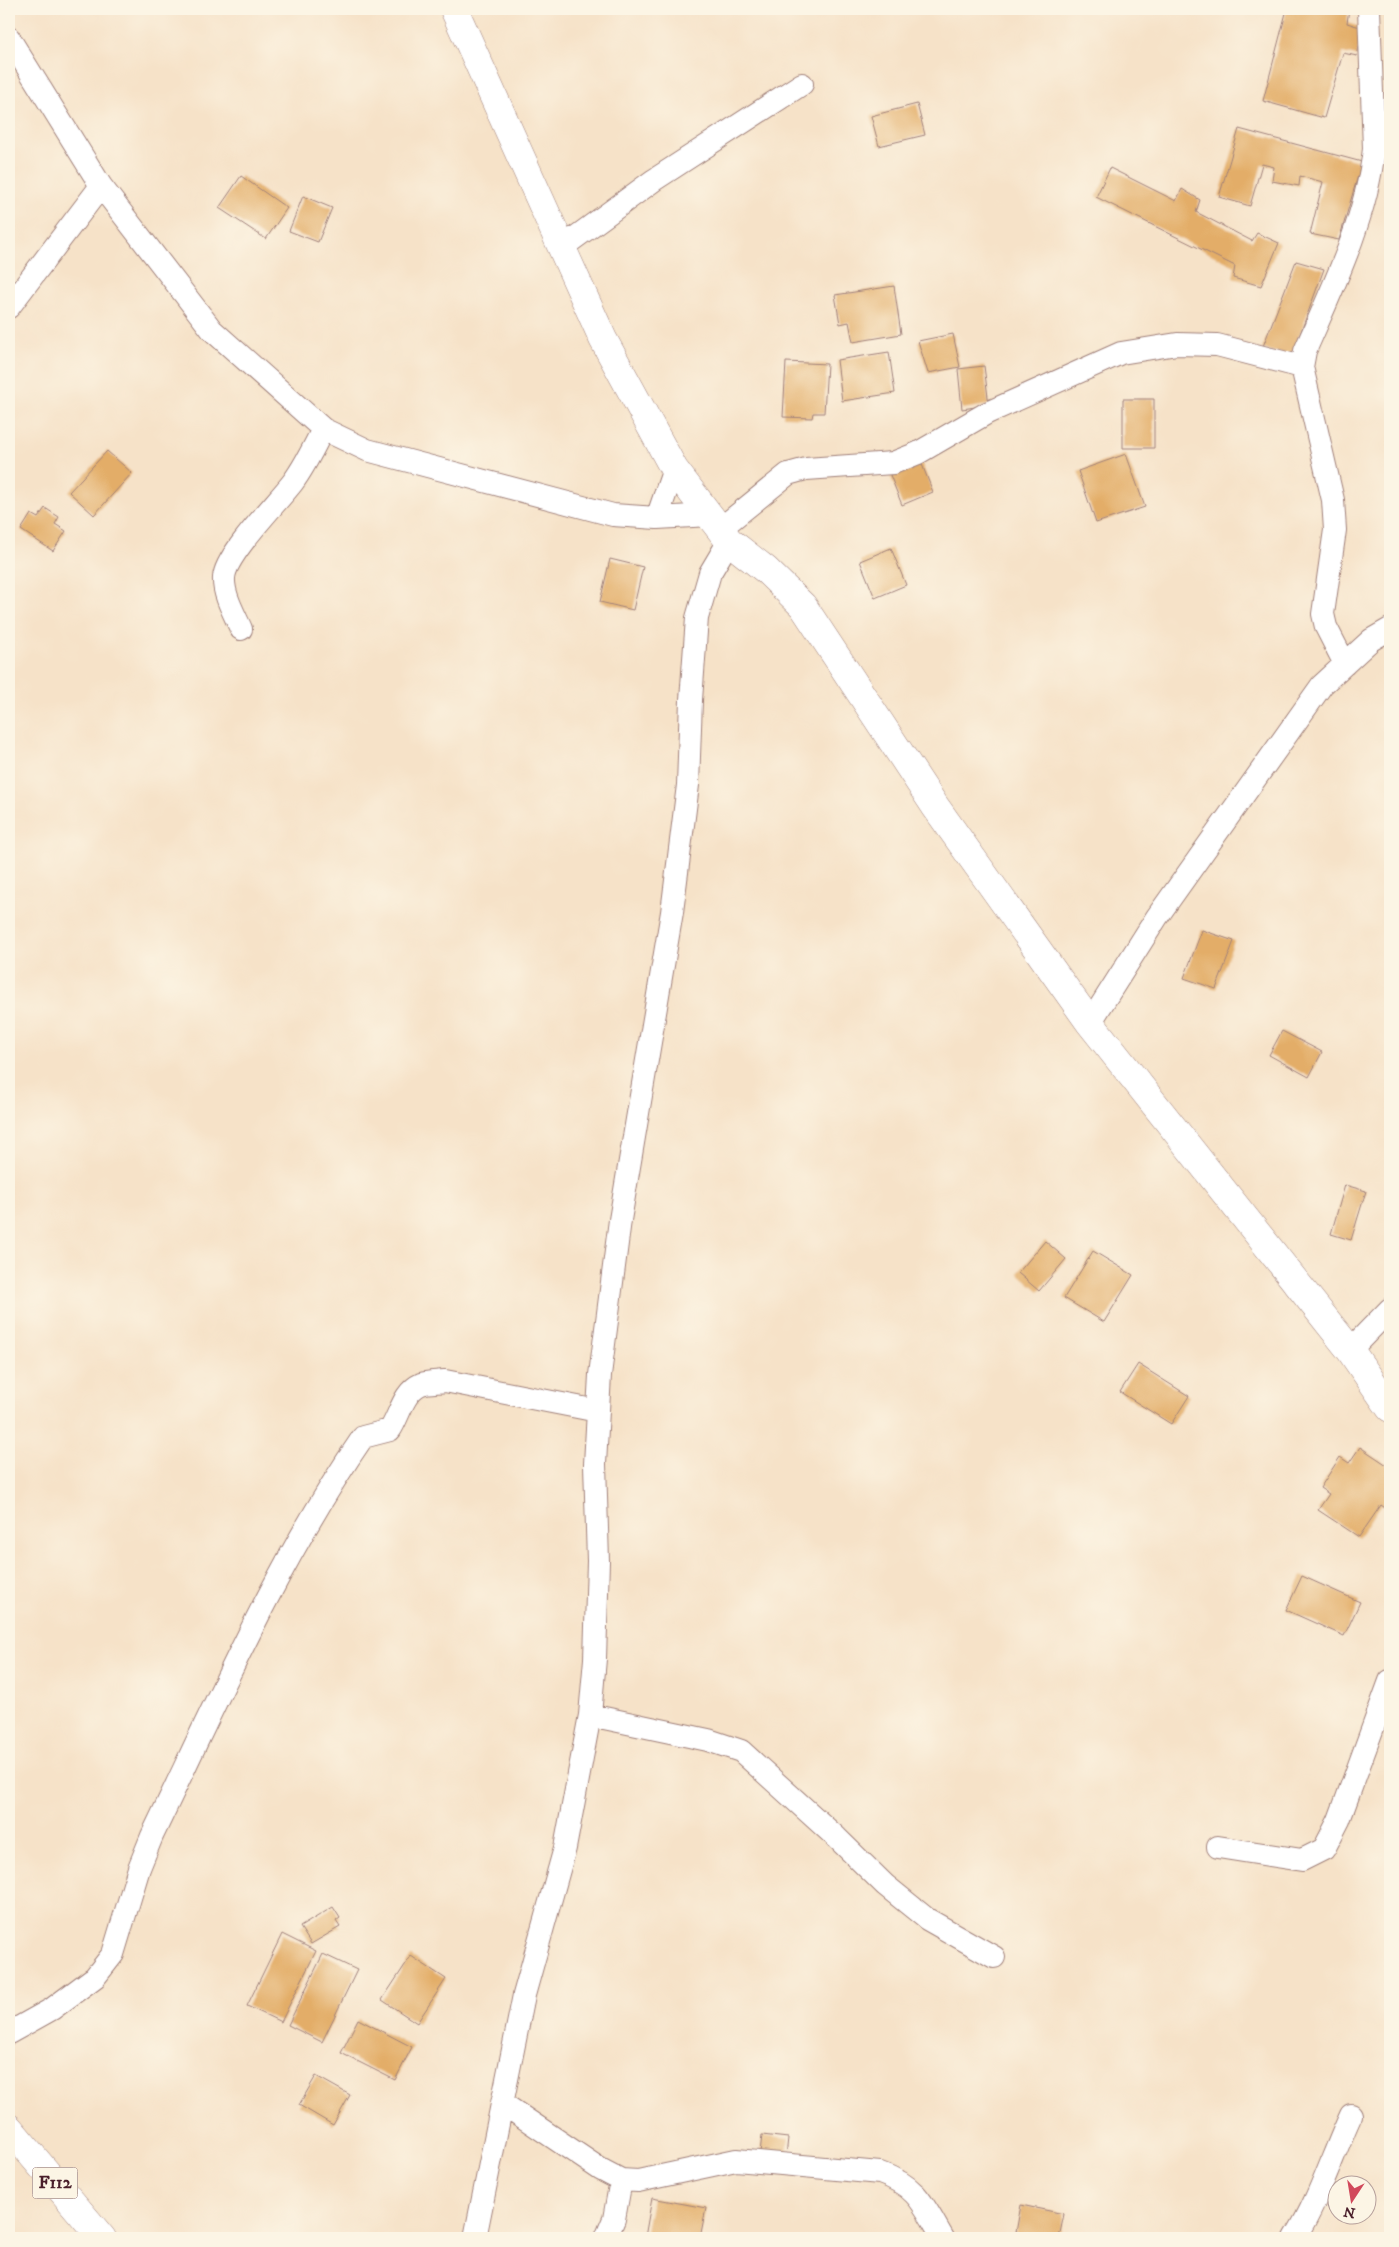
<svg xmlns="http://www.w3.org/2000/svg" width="1399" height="2247" font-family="'IM FELL DW Pica',serif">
<rect width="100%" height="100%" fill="#fcf5e5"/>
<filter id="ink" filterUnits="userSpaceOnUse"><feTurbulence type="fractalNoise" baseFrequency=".02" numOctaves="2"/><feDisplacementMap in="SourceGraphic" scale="10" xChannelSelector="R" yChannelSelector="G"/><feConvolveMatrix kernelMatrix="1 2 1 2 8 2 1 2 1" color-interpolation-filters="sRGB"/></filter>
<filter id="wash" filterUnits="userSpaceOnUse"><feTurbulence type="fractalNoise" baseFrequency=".0096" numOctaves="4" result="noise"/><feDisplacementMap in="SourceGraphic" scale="20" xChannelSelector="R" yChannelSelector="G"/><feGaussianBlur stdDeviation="1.12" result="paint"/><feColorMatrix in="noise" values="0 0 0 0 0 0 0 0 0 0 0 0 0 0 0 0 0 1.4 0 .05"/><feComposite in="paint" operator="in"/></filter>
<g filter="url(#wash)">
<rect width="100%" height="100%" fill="#f6e2c8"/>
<g id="blocks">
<path fill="#e3ad68" d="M1287 9H1349L1347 23 1363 28 1357 56 1343 53 1324 118 1263 101Z
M917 104 925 135 879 146 871 116Z
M1239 129 1362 162 1339 240 1310 234 1323 182 1300 176 1299 186 1272 181 1274 167 1262 164 1250 206 1219 197Z
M1110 168 1176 201 1182 189 1200 200 1196 212 1252 241 1257 233 1279 243 1261 286 1233 278 1235 266 1096 197Z
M241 176 287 208 266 239 219 208Z
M303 196 332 208 318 242 289 231Z
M1296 261 1324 269 1292 356 1262 349Z
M894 286 901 334 853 342 849 322 840 324 835 295Z
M953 334 960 367 928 373 918 341Z
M889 352 895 393 842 401 837 360Z
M786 362 827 364 824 413H813L812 418 783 417Z
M984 366 989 405 962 409 958 369Z
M1123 399H1154V448H1123Z
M107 451 132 473 94 515 69 492Z
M1126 454 1145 507 1096 523 1078 471Z
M921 462 933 492 902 505 890 475Z
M45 508 59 517 55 524 66 531 53 551 21 530 31 514 38 518Z
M891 548 906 585 875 598 860 561Z
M610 559 643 567 633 610 600 602Z
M1202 930 1234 941 1216 989 1184 978Z
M1282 1031 1322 1052 1309 1077 1269 1055Z
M1345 1185 1366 1191 1351 1240 1331 1234Z
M1045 1241 1066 1259 1039 1291 1018 1273Z
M1093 1251 1133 1275 1104 1322 1064 1298Z
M1138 1364 1189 1396 1171 1424 1120 1392Z
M1360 1447 1390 1467V1507L1388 1510 1381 1505 1359 1537 1318 1510 1329 1494 1320 1488 1340 1457 1349 1463Z
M1302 1576 1360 1602 1344 1636 1286 1610Z
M333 1907 340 1918 336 1921 340 1927 311 1944 300 1927Z
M282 1934 316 1951 281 2022 247 2006Z
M323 1954 357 1970 322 2042 288 2025Z
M411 1956 446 1979 417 2023 382 2000Z
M358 2019 412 2047 395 2080 341 2053Z
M316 2076 350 2095 333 2125 299 2105Z
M762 2135 788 2138 786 2156 760 2153Z
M652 2198 706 2208 700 2238 645 2237Z
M1021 2205 1064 2214 1059 2238H1015Z"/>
</g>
</g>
<g filter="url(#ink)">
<use href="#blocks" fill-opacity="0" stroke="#a0807a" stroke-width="1"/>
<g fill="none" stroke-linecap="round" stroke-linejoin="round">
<defs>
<path id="street" d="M9 38 101 186 212 330 323 429 367 450 613 515 657 518 710 515
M561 248 654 180 802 84
M9 307 101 186
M657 518 674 469
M720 529 788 474 806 469 893 463 918 453 987 413 1121 353 1177 344 1217 345 1302 367
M241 629C235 615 223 595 224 578 225 555 277 503 293 482 305 466 314 447 323 429
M1345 664 1326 627 1323 614 1335 530 1333 500 1302 367 1305 351C1333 287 1366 220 1374 149L1369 9
M1090 1023 1157 917 1322 685 1371 640 1390 629
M1350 1350 1390 1309
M590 1715 708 1740 741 1751 837 1838 885 1885 927 1919 994 1957
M1218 1847 1302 1860 1324 1849 1339 1820 1390 1681
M9 2033 52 2009 95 1977 113 1954 139 1868 152 1836C218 1699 277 1562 363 1437L390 1430C400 1415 403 1392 421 1384 427 1382 438 1382 445 1381L598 1411
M502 2103 600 2169 621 2180 638 2181 736 2160 880 2173C918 2186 924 2206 943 2238
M475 2238 524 1995 565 1848 590 1715 595 1659 598 1561 595 1464 600 1375 620 1220 672 912 688 785 691 700 697 618 710 573 729 541
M606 2238 614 2219 621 2180
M1295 2238C1319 2200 1332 2156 1351 2115"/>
<path id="secondary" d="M454 9 603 339 674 469 729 541 766 570 803 606 935 806 1090 1023 1350 1350 1390 1408"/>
<path id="primary" d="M9 2128 102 2238"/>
</defs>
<use href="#street" stroke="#a0807a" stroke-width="24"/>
<use href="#secondary" stroke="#a0807a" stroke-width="29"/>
<use href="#primary" stroke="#a0807a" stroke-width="29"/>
<use href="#street" stroke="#fff" stroke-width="22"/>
<use href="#secondary" stroke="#fff" stroke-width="28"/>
<use href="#primary" stroke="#fff" stroke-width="28"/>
</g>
</g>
<g text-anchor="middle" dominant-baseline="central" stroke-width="4" stroke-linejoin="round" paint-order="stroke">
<rect fill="#fcf5e5" stroke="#7f5f63" stroke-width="1" x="32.5" y="2167.5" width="45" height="31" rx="4"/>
<g font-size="18" font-weight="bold" fill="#4a1f2b">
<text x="55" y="2183">F112</text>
</g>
</g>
<rect width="1399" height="2247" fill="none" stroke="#fcf5e5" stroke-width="30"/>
<g transform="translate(1352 2200) rotate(192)"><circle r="24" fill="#fcf5e5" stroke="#b59f9b"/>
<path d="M0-4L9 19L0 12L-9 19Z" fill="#d1495b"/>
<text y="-8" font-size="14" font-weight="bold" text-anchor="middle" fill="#4a1f2b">N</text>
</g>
</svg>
